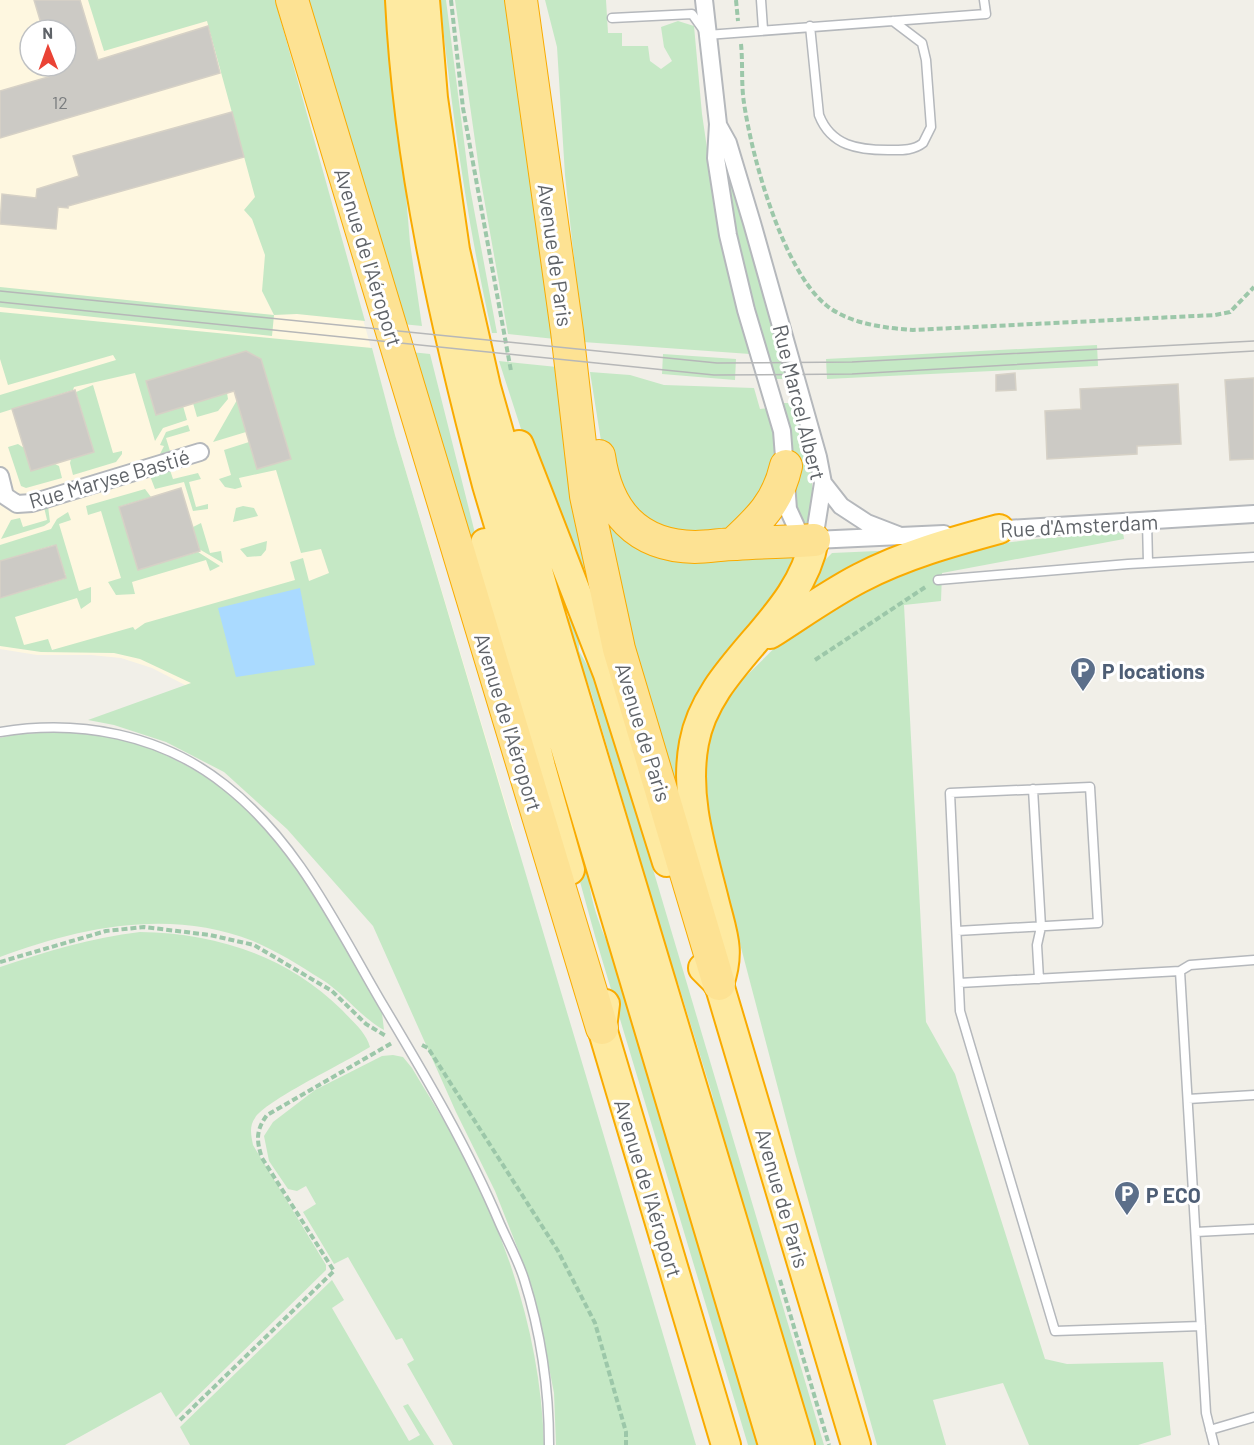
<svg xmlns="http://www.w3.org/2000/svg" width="1254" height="1445" font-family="Barlow,sans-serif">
<rect width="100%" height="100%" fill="#f1efe8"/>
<path fill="#fef7e0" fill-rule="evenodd" d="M0 0H275L395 435 514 831 187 686 152 668 121 658 91 655H37L0 649ZM30 30H66V66H30Z"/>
<path fill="#c5e8c5" d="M88 0H275L365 321 297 314 274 315 272 336 0 307V287L274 315 262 291 265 255 252 219 244 210 255 197 207 21 104 51Z
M309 0H390L410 243 422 326 402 324Z
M440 0H446L470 188 497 333H492C467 223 452 112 440 0Z
M455 0H510L555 339 508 334 480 176Z
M545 0H606L608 33H622V46H648L650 61 661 69 672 61 664 47 661 27 678 21 694 26 702 114 719 230 750 354 583 342 565 175 557 47Z
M729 173 735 197 792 379H773L741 262 725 174Z
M0 312 372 348 395 435 696 1445H556L554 1393 540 1322 521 1257 495 1191 456 1112 373 926 287 829 224 772 166 742 114 725 88 720 191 683 140 659 114 653 41 652 0 646V598L64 579 66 576 54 545 0 561V545L51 529 57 519 68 512 71 520 59 524 79 591 91 587V602L81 609 77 598 15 617 24 645 48 639 52 650 133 627 135 630 145 623 295 580 290 562 303 558 309 581 329 573 321 549 301 553 276 470 239 478 242 487 235 489 225 487 219 479 231 475 224 450 249 442 261 359 183 406 187 420 163 428 155 441 135 373 74 387 73 390 0 413V395L116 360 113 355 8 385 0 359Z
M1097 345 1098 366 827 379 826 359Z
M411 352 430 354 486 577 491 622Z
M663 354 736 359 735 380 662 374Z
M499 361 557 367 589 566 576 570 532 463Z
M590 372 630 375 664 385 754 388 760 409 770 408 780 463 756 514 709 540 643 526 602 447Z
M93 385 113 453 122 451V454L116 462 73 475 70 463 71 459 93 450 76 392Z
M227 393 228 399 218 411 197 417 193 403Z
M237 400 246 432 213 442Z
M779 403H797C803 428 823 507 806 527L795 513Z
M188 425 190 431 166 438 170 451 160 454 164 446 160 445 166 432Z
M18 444 24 448 31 469 33 470 55 464 59 466 62 478 26 488 21 486 8 447Z
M170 470 173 479 198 473 201 479 189 482 196 507 208 504V509L193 511 184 482 155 489 150 476Z
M145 489 151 497 121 506 120 509 137 567 140 569 198 552 220 566 210 571 206 560 132 582 135 594 116 595 108 582 121 578 101 511 88 515 86 506Z
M600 492 615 520 792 551 800 558 740 645 682 788 672 789 634 660Z
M48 506 50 522 44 526 1 539 11 520 20 518 23 527 47 520 44 507Z
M243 506 254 508 258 516 233 522 236 508Z
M201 523 210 553 221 551 223 563 199 549 193 527Z
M1123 532 1124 539 942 573 941 601 904 605 926 1022 955 1074 1045 1359 1067 1364 1163 1362 1171 1435 1138 1445H1029L1003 1383 933 1400 946 1445H877L795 1153 713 841 703 795 705 750 714 722 739 683 802 621 891 571 963 548 1036 539Z
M267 541 266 550 261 556 247 557 240 549Z
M900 550 801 600 822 563 832 553Z
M578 614 579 651 598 684 824 1445H810L726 1156 712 1094 678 983 669 975 648 886 591 692 564 619Z
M531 665 588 865C588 909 611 950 628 989L763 1445H748L595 936 532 708Z
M64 732C80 733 98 733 114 737 173 750 253 800 287 850 322 902 351 959 382 1013L384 1030C360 1017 344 993 321 979 299 965 277 951 253 941 170 908 80 927 0 957V738L18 734Z
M140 932C216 933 287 956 342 1010 352 1021 366 1032 370 1047L363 1051C342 1064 265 1101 255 1118 249 1126 251 1135 253 1145L326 1265V1270L176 1417 161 1392 65 1445H0V967C47 951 91 938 140 932Z
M393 1055 403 1057 412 1068C431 1100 452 1132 469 1166 513 1255 541 1346 544 1445H453L407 1364 414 1360 402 1338 396 1340 348 1257 334 1264 303 1212 316 1204 306 1186 297 1191 288 1189 269 1161 264 1136 273 1122 315 1090 382 1056Z
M332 1280 344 1300 332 1308 409 1441 420 1435 403 1406 408 1404 434 1445H190L180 1427Z"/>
<path fill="#aadaff" d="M300 588 315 665 236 677 218 608Z"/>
<path fill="#cccac5" stroke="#d6d1c6" stroke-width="1.5" d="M34 0H80L98 60 208 26 220 73 0 138V91L55 75 53 66H66V30H43Z
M232 112 244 157 68 206V208L58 207 56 229 0 224 2 194 36 198 37 189 79 176 73 156Z
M246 351 261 359 291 459 257 469 234 391 156 415 146 381Z
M1015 373 1016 390 996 391V375Z
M1254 378V459L1230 460 1225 380Z
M1178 384 1181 444 1137 446V454L1047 459 1045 411 1081 409 1080 389Z
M75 390 94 452 31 471 12 409Z
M181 488 200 551 138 570 119 507Z
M56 545 66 578 0 598V561Z"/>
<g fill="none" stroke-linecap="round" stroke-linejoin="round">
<defs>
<path id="service" d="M761 0 763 29
M612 18 692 14 707 35 986 14 984 0
M810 26 819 115C831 146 858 150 888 150 901 150 913 151 923 143L931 127 926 60 922 43 893 21
M1147 521 1148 563
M938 580 1128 564 1254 557
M0 732C79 719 161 734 225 785 298 842 337 927 383 1005 426 1077 468 1148 500 1224 508 1242 518 1260 524 1279 541 1333 549 1389 549 1445
M1033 789 1041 927 1037 945 1039 979
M957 931 1098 923 1090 787 950 793 960 1011 1055 1331 1201 1326
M1180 971 1206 1413 1214 1445
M959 983 1180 971 1190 965 1254 960
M1188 1099 1254 1095
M1196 1232 1254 1229
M1210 1430 1254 1417"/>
<path id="minor" d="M704 0 718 124 716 158 728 235 746 310 782 431 788 509 799 533 814 540 944 534
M718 125 728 143 752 223 818 457 823 483 814 540
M0 476 5 496 17 504 32 503 200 452
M823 483 841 506 867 523 898 535
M991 530 1254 514"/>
<path id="trunk" d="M400 0C408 165 445 326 487 485L773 1445
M425 0 433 98 455 250 486 387 546 599 800 1445
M519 445 608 674 667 862
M485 543 541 767 570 870
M770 634C800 615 829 594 860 578 904 555 951 542 999 529
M703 968 719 984 856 1445
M719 984C731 950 722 933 714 900 701 848 684 796 694 743 708 664 800 620 814 540
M605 1004 602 1028 726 1445"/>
<path id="motorway" d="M292 0 602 1028
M521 0 567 331 586 496 619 649 719 984
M599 456C607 511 636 546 695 547 709 547 723 544 736 544 762 542 788 542 814 540
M733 544C759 520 778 502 786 466"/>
</defs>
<use href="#service" stroke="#b5b8bc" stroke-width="11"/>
<use href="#minor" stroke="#b5b8bc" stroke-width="20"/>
<use href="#trunk" stroke="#f9ab00" stroke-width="32"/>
<use href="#motorway" stroke="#f9ab00" stroke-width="34"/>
<path stroke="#9cc7a9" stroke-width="4" stroke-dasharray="6 3" stroke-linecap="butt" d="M451 0 463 108 511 371
M736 0 738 21
M741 44C743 64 741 84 744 103 752 158 783 270 826 305 849 324 885 328 913 330L1215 315 1230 312 1254 287
M815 660 927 586
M0 962 106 931 144 927 210 935 254 945 332 991 366 1024 386 1036
M422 1045 428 1048 558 1251 595 1323 626 1432V1445
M780 1280 829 1445
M180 1420 334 1271 262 1158C256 1140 256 1130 267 1115L392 1043"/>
<use href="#service" stroke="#fff" stroke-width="8"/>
<use href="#minor" stroke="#fff" stroke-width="16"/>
<use href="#trunk" stroke="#feeaa1" stroke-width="28"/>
<use href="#motorway" stroke="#fde293" stroke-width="32"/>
<path stroke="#b6b7b8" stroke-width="1.5" d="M0 291 717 363 852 362 1254 341
M0 302 714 375 852 374 1254 351"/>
</g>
<defs>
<symbol id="parking-pin" viewBox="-11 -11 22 30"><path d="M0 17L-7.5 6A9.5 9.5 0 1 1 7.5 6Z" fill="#5c6f8a" stroke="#fff"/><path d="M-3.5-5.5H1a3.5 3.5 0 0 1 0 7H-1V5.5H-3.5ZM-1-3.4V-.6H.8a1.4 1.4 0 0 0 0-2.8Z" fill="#fff"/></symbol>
</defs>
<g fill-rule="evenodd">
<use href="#parking-pin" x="1068" y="655" width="30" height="40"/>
<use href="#parking-pin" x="1112" y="1179" width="30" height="40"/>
</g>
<g text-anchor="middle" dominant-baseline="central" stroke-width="6" stroke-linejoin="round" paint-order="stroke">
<g font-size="18" fill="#7a7d7f">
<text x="60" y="102">12</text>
</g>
<g font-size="21" fill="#5f6368" stroke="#fff">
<text transform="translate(556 255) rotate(82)">Avenue de Paris</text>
<text transform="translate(369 257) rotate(73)">Avenue de l'Aéroport</text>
<text transform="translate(800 402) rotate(76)">Rue Marcel Albert</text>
<text transform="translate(109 478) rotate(-16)">Rue Maryse Bastié</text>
<text transform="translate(1079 525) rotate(-3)">Rue d'Amsterdam</text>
<text transform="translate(509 722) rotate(73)">Avenue de l'Aéroport</text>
<text transform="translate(644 732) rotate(73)">Avenue de Paris</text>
<text transform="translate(649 1188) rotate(73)">Avenue de l'Aéroport</text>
<text transform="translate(783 1198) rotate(74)">Avenue de Paris</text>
</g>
<g font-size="21" font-weight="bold" fill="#4e5e75" stroke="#fff" text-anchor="start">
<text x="1102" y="670">P locations</text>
<text x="1146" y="1194">P ECO</text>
</g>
</g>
<g transform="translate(48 48) rotate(359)"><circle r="28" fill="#ffffff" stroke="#bfc1c3" stroke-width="1.5"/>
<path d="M0-4.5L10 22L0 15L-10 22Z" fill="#ea4335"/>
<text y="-9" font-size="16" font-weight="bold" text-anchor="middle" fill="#5f6368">N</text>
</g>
</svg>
